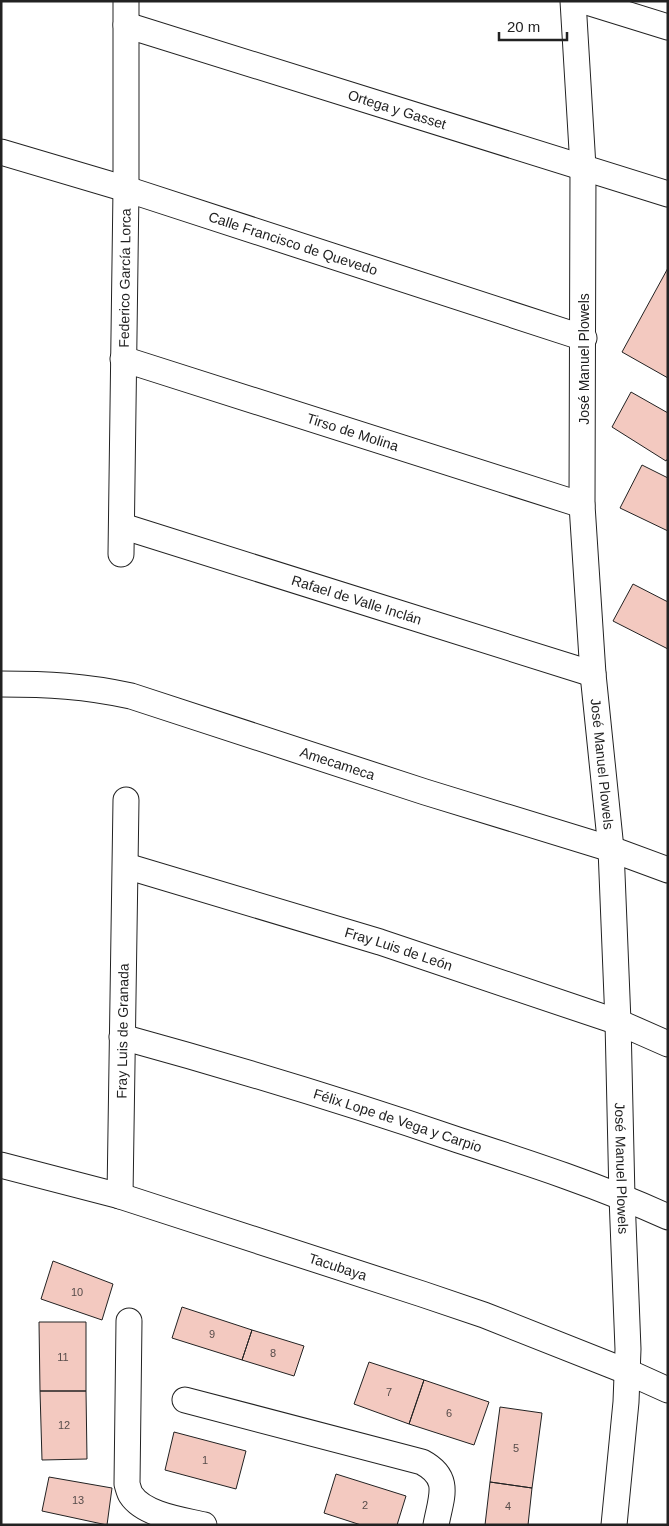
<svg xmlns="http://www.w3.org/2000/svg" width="669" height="1526" font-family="Arial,sans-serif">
<rect width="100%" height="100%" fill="#fff"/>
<path fill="#f3c9c0" stroke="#222" d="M668 268V378L622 352Z
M631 392 668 413V458L666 461 612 427Z
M642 465 668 478V531L620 508Z
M633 584 668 602V649L613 621Z
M53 1261 113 1284 102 1320 41 1299Z
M182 1307 252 1330 242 1360 172 1338Z
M39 1322H86V1391H40Z
M252 1330 304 1346 294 1376 242 1360Z
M369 1362 424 1380 409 1424 354 1404Z
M424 1380 489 1402 474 1445 409 1424Z
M40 1391H86L87 1459 42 1460Z
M500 1407 542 1413 532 1488 490 1482Z
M174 1432 246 1451 236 1489 165 1470Z
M336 1474 406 1496 397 1525H361L324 1513Z
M49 1477 112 1488 107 1525 42 1511Z
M490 1482 532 1488 528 1525H485Z"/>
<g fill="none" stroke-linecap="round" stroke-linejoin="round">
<defs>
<g id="minor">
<path id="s1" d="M573 1 583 167 582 505 593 674 611 849 618 1022 622 1197 628 1349 626 1402 614 1525"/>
<path d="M584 1 668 27"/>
<path id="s2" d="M126 25 668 194"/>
<path id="s3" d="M1 152 126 189 584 338"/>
<path id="s4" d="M123 359 582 505"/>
<path id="s5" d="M122 526 593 674"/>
<path id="s6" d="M121 554 126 189V1"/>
<path id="s7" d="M1 684C48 684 85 686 131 696L425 792 611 849 668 870"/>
<path id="s8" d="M126 866 380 942 618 1022 668 1044"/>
<path id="s9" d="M122 1037C235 1068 347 1102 458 1140 529 1163 600 1186 668 1217"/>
<path id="s10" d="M1 1165 120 1196 422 1294 484 1315 628 1372 668 1390"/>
<path id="s11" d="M120 1196 126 800"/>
<path d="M129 1321 127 1484C128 1487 129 1492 131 1495 144 1515 183 1520 204 1525"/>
<path d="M185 1400 422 1462C452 1478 441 1497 436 1525"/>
</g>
</defs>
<use href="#minor" stroke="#222" stroke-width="27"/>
<use href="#minor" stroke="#fff" stroke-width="25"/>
</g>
<g text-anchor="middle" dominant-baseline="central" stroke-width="4" stroke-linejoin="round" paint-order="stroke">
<g font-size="11" fill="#564c4a">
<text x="77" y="1292">10</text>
<text x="212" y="1334">9</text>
<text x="273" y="1353">8</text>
<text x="63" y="1357">11</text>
<text x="389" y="1392">7</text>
<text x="449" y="1413">6</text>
<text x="64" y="1425">12</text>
<text x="516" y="1448">5</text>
<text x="205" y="1460">1</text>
<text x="78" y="1500">13</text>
<text x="365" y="1505">2</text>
<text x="508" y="1506">4</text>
</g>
<g font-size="14" fill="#222" stroke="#fff">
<text stroke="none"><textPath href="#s2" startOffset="284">Ortega y Gasset</textPath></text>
<text stroke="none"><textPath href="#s3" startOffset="306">Calle Francisco de Quevedo</textPath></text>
<text stroke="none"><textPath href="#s6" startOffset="276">Federico García Lorca</textPath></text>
<text transform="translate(584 359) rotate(-90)">José Manuel Plowels</text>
<text stroke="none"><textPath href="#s4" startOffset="241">Tirso de Molina</textPath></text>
<text stroke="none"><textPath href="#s5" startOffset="246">Rafael de Valle Inclán</textPath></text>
<text stroke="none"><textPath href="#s7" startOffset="348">Amecameca</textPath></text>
<text stroke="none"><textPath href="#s1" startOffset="764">José Manuel Plowels</textPath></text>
<text stroke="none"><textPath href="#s8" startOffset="285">Fray Luis de León</textPath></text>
<text stroke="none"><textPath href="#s11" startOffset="165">Fray Luis de Granada</textPath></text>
<text stroke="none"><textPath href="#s9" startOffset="288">Félix Lope de Vega y Carpio</textPath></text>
<text stroke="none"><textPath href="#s1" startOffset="1169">José Manuel Plowels</textPath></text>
<text stroke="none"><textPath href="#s10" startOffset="352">Tacubaya</textPath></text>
</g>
</g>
<rect width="669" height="1526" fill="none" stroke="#222222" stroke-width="5"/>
<path d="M499 32v8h68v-8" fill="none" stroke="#222222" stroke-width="2.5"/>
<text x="507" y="32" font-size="15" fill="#222222" stroke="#ffffff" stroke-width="4" paint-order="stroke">20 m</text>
</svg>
